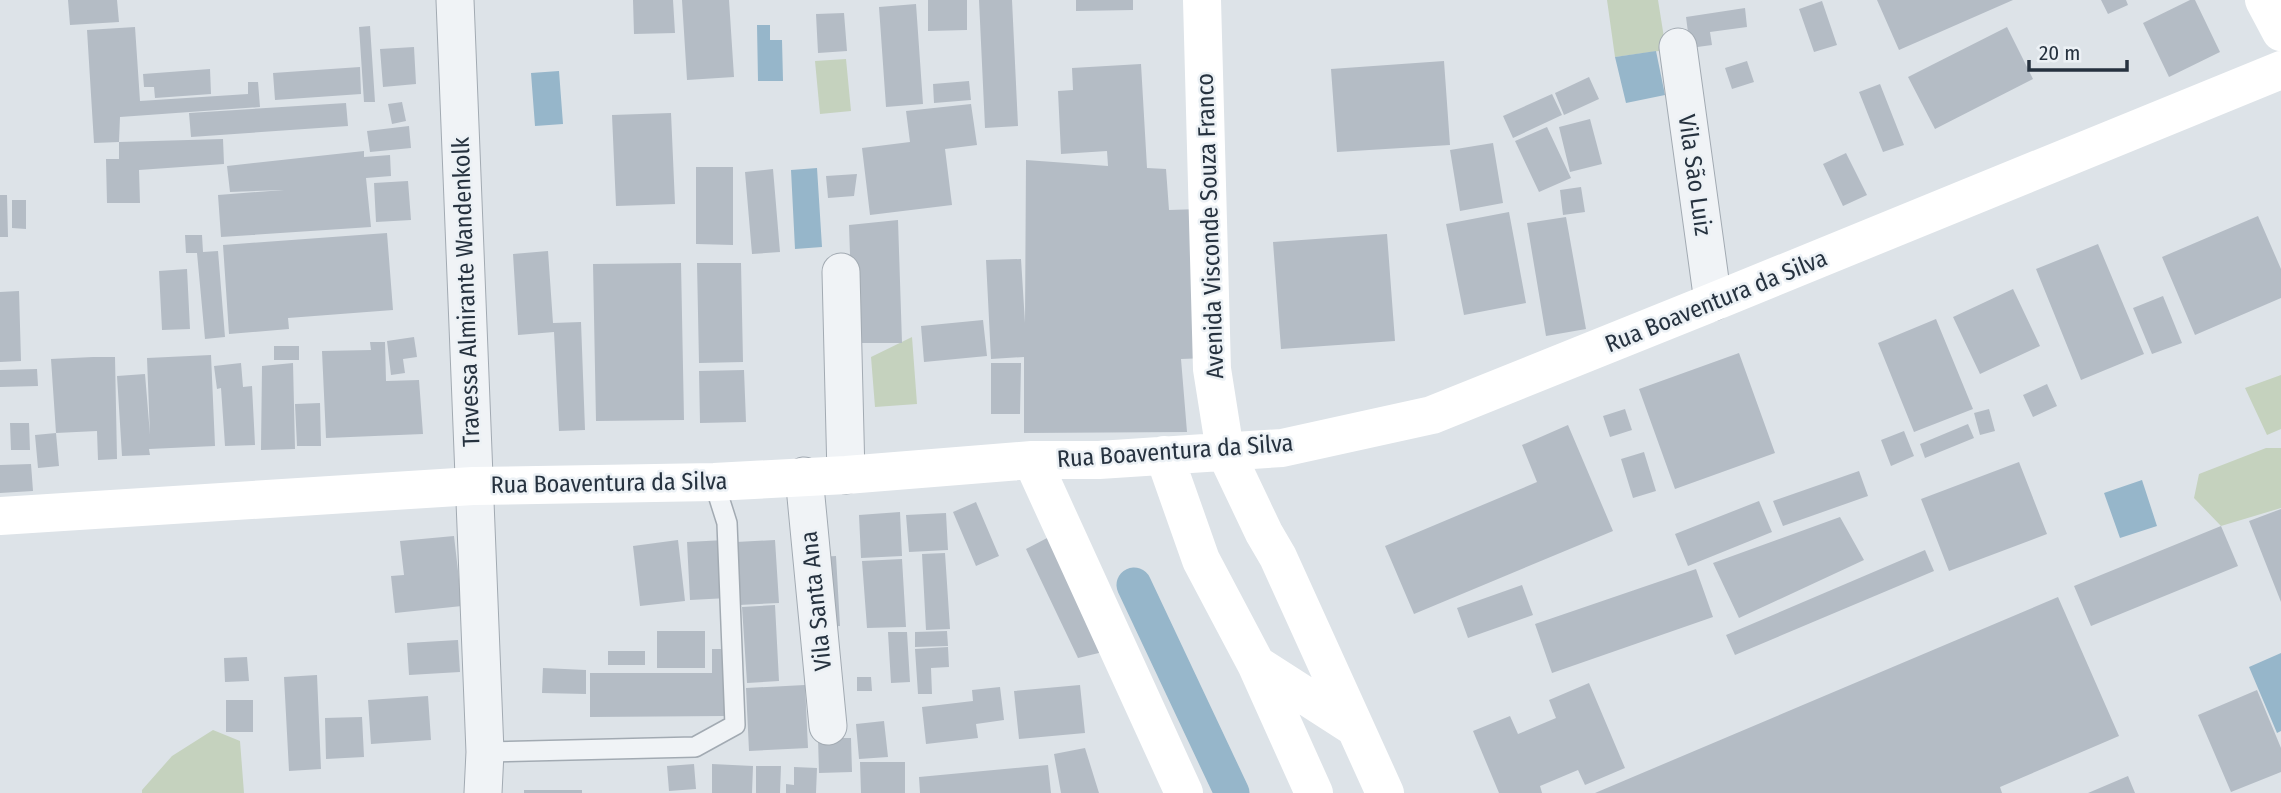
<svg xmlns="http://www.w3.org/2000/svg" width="2281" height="793" font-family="'Fira Sans Condensed',sans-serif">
<rect width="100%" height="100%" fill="#dde3e8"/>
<path fill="#c5d2be" d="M1607 0H1658L1666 50 1615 57Z
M846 59 851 111 820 114 815 61Z
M912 337 917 404 875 407 871 357Z
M2281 375V429L2267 435 2245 388Z
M2266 448H2281V508L2221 526 2194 498 2199 474Z
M213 730 240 741 244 793H142V790L172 756Z"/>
<path fill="#96b6ca" d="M757 25H770V40H782L783 81H758Z
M1656 51 1665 95 1626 103 1615 57Z
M559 71 563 124 535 126 531 73Z
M817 168 822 247 795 249 791 170Z
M2142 480 2157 526 2120 538 2104 493Z
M2281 653V731L2277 733 2249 667Z"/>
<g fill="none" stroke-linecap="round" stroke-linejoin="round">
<path stroke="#96b6ca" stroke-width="35" d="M1134 585 1232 793"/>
</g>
<path fill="#b4bcc5" d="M68 0H117L119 22 70 25Z
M633 0H673L675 33 634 34Z
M682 0H729L734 77 687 80Z
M928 0H967V30L928 31Z
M979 0H1012L1018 126 985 128Z
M1076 0H1133V10L1076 11Z
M1877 0H2013L1899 50Z
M2101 0H2126L2128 5 2108 14Z
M2190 0H2195L2220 52 2169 77 2143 23Z
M1822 1 1837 45 1814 52 1799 9Z
M916 4 923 104 886 107 879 7Z
M1745 8 1747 27 1710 32 1712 45 1690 48 1686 17Z
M844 13 847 51 818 53 816 14Z
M370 26 375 102H364L359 27Z
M135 27 140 101 248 94V82H258L260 107 120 117 119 142 223 139 224 164 139 170 140 203H107L106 159H119V142L94 143 87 30Z
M2007 27 2033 79 1935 129 1908 77Z
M414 47 416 84 383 87 380 49Z
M1444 61 1450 145 1337 152 1331 69Z
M1747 61 1754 82 1732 89 1725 68Z
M1141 64 1147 168 1166 169 1169 210 1200 209 1207 358 1181 359 1187 432 1024 433V357L991 359 986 260 1021 259 1025 323 1026 160 1108 166 1107 151 1061 154 1058 91 1073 90 1072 68Z
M360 67 361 94 275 100 273 73Z
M210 69 211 94 155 98 154 87H144L143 74Z
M1589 77 1599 99 1564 115 1555 93Z
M969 81 971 100 934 103 933 84Z
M1880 84 1904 145 1883 152 1859 92Z
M1552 94 1562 115 1513 138 1503 116Z
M402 102 406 121 392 124 388 104Z
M346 103 348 126 191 137 189 113Z
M971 104 977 145 945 149 952 205 870 215 862 148 910 142 906 111Z
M671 113 675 204 616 206 612 115Z
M1590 119 1602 164 1570 172 1559 127Z
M409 126 411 148 370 152 367 131Z
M1547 127 1571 178 1539 192 1515 141Z
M1493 143 1503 203 1460 211 1450 150Z
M364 151V157L390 155 391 176 366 178 371 227 221 237 218 195 284 190 230 192 227 166Z
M1846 153 1867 195 1843 206 1823 164Z
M696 167H733V245L696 244Z
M773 169 780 252 752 254 745 172Z
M857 174 854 196 828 198 826 176Z
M408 181 411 220 376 222 374 183Z
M1581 187 1585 212 1563 215 1560 190Z
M0 195H7L8 237H0Z
M12 200H26V229L12 228Z
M1509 212 1526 303 1464 315 1446 224Z
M2258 216 2281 269V298L2195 335 2162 257Z
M1566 217 1586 329 1546 336 1527 223Z
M898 220 902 343H853L849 225Z
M387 233 393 310 288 318 289 329 229 334 223 245Z
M1387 234 1395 341 1281 349 1273 242Z
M185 235H202L203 252 218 251 225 337 205 339 197 253H186Z
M2098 244 2144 354 2081 380 2036 269Z
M548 251 553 323 581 322 585 430 559 431 554 332 518 335 513 254Z
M681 263 684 420 596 421 593 264Z
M697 263H741L743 362 699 363Z
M187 269 190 329 162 330 159 271Z
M2013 289 2040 346 1980 374 1953 317Z
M19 291 21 361 0 362V292Z
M2163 296 2182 343 2152 354 2133 308Z
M1936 319 1973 409 1914 432 1878 343Z
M983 320 987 356 924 362 921 326Z
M414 337 417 357 403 359 405 373 391 375 387 341Z
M370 342H385L386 381 419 380 423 434 326 438 322 351 371 350Z
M274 346H299V360H274Z
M1739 353 1775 453 1675 489 1639 389Z
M211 355 215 446 149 449 150 455 122 456 117 376 145 374 150 435 147 358Z
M93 357H115L117 459 98 460 97 431 56 433 59 466 38 468 35 435 56 433 51 359Z
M241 363 243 387 252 386 255 445 225 446 221 388 217 389 214 366Z
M293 363 295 449 261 450 262 366Z
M991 363H1021L1020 414H991Z
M37 369 38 386 0 387V370Z
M744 370 746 422 700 423 699 371Z
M2047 384 2057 406 2033 417 2023 395Z
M320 403 321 446H297L295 404Z
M1625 409 1632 430 1610 437 1603 416Z
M1989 409 1995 431 1980 435 1974 413Z
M10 423H29L30 450H11Z
M1968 424 1974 438 1925 458 1920 444Z
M1568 425 1613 531 1414 614 1385 546 1537 482 1522 445Z
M1904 431 1914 456 1891 466 1881 440Z
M1644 452 1656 491 1633 498 1621 459Z
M2019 462 2047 534 1949 571 1921 499Z
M31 464 33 491 0 493V465Z
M1859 471 1868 496 1783 526 1773 501Z
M1759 501 1772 532 1688 566 1675 534Z
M976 502 999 556 976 566 953 512Z
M2281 509V602L2249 521Z
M900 512 902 556 861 558 859 515Z
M946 513 948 550 909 552 906 515Z
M1840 517 1864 560 1739 618 1713 563Z
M2221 526 2238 566 2091 626 2074 586Z
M454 536 462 606 395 613 391 576 404 575 400 541Z
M1049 537 1103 652 1078 658 1026 549Z
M678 540 685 601 640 606 633 546Z
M725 540 728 598 690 600 687 542Z
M775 540 779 603 739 605 736 542Z
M1925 550 1934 571 1735 655 1726 635Z
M945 553 950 629 926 630 922 554Z
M836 556 840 626 820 627 817 557Z
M902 559 906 627 867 628 862 561Z
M1696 569 1713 617 1552 673 1535 624Z
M1522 585 1533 615 1468 638 1457 608Z
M2058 597 2119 736 2000 787 2002 793H1595Z
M775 605 779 681 747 683 742 607Z
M657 631H705V668H657Z
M947 631 948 646 915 647V632Z
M888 632H907L910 682 891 683Z
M458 640 460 672 409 675 407 643Z
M948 647 949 667 931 668 932 694H918L915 649Z
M712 649H725V716L590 717V673H712Z
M608 651H645V665H608Z
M247 657 249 681 225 682 224 658Z
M543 668 586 670V694L542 693Z
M317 675 321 769 289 771 284 677Z
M857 677H871L872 691H857Z
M1589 683 1625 768 1585 785 1578 770 1540 786 1542 793H1499L1473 731 1510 716 1518 734 1556 718 1549 700Z
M805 685 808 748 749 751 746 688Z
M1080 685 1085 733 1019 739 1014 691Z
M1000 687 1004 720 976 724 978 738 926 744 922 707 973 701 972 690Z
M2257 690 2281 748V772L2231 792 2198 715Z
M428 696 431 740 371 744 368 700Z
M226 700H253V732H226Z
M362 717 364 757 326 759 325 718Z
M884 721 888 757 859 759 856 724Z
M818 738H851L852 772 819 773Z
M1085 748 1099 793H1061L1054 754Z
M860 762H905V793H861Z
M694 764 696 789 669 791 667 766Z
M712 764 753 766 752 793H712Z
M1048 765 1051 793H920L919 777Z
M756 766H781L780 793H756Z
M794 767 817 768 816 793H786V784L794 785Z
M2128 776 2135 793H2088Z
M524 790H582V793H524Z"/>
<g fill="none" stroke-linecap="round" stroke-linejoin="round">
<defs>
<path id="lane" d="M485 752 695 747 735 725 727 523 714 482"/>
<path id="street" d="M455 0 485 752 483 793
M1678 47 1713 302
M841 272 846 475
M804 476 828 726"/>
</defs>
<use href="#lane" stroke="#a2aab2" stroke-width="22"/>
<use href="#street" stroke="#a2aab2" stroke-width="39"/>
<use href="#lane" stroke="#f0f3f6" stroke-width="19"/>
<use href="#street" stroke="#f0f3f6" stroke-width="37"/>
<path stroke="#fff" stroke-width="38" d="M1202 0 1212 369 1225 451 1264 533 1278 557 1385 793
M2264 0 2281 32
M1164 455 1201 560 1256 664 1314 793
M1032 460 1184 793
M0 516 473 486 714 482 846 475 1032 460H1099L1282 448 1432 415 1713 302 2281 70
M1256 664 1354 727"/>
</g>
<g text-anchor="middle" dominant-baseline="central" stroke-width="5" stroke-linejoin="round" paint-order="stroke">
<g font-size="24" fill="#26323f" stroke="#ecf1f5">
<text transform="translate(1695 175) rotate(82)">Vila São Luiz</text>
<text transform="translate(1210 226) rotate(-92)">Avenida Visconde Souza Franco</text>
<text transform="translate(466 292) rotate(-92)">Travessa Almirante Wandenkolk</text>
<text transform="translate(1716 301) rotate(-22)">Rua Boaventura da Silva</text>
<text transform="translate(1175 451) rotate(-4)">Rua Boaventura da Silva</text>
<text transform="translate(609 483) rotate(-1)">Rua Boaventura da Silva</text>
<text transform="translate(816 601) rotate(-96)">Vila Santa Ana</text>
</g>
</g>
<path d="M2029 60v10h98v-10" fill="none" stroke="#26323f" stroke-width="3.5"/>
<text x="2039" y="60" font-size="21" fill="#26323f" stroke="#ecf1f5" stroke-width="5" paint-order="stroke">20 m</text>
</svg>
